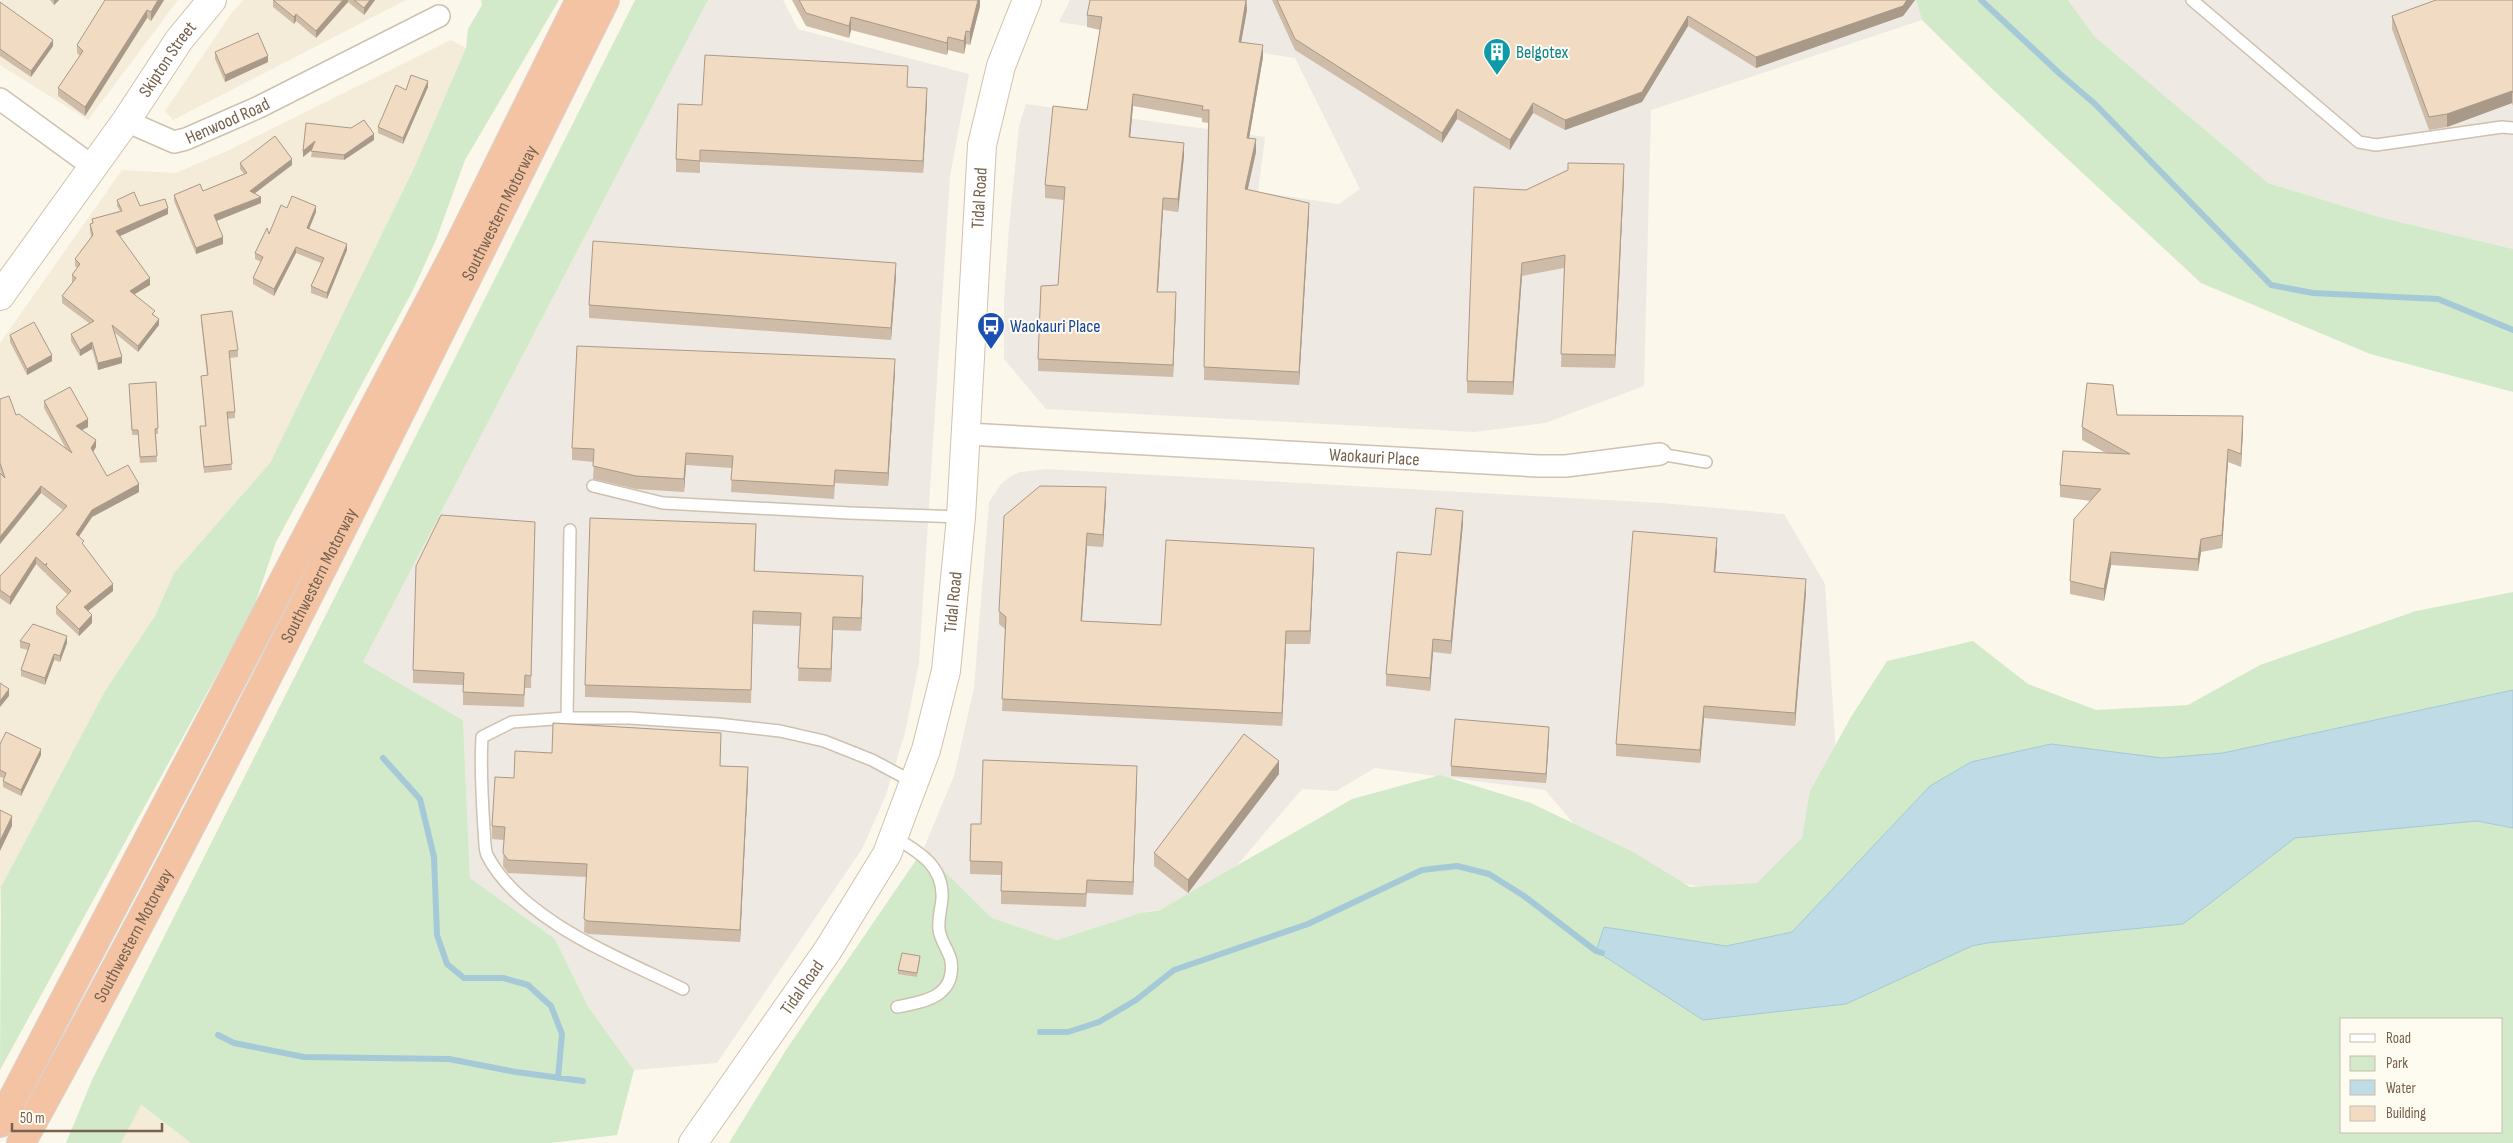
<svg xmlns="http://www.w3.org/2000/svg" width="2513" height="1143" font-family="'Sofia Sans Condensed',sans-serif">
<rect width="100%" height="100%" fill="#fcf7eb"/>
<path fill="#f4ebd9" d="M0 0H178L88 120 0 65Z
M243 0H406L173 120 165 111 231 14Z
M451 40 466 48 415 166 270 463 174 573 155 616 105 691 1 887 0 912V343L122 170 176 173 229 150Z
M140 1105 191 1143H121Z"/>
<path fill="#eee9e3" d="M708 0H783L798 29 969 74 950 176 919 663 905 733 886 795 862 849 717 1063 634 1070 589 1008 555 939 470 878 463 720 363 662Z
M1070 0H1916L1922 20 1651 110 1644 386 1545 423 1474 432 1046 409 1004 359V299L1009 228 1019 126 1026 104 1265 137 1258 192 1339 204 1360 189 1295 58 1059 22Z
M2068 0H2513V249L2379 217 2268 183 2095 37Z
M1046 469 1662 503 1784 514 1825 584 1840 816 1778 905 1610 866 1545 790 1375 768 1336 791 1302 789 1205 903 1149 911 1057 940 992 918 923 850 954 776 974 688 989 502 1001 484 1011 476 1020 472Z"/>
<path fill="#d2eac9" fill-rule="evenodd" d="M481 0H559L465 160 436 240 412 292 276 542 246 630 230 651 0 1070 1 887 105 691 155 616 174 573 270 463 415 166 466 48 468 29 482 5Z
M635 0H708L363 662 463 720 470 878 555 939 589 1008 634 1070 617 1135 550 1143H191L141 1105 121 1143H66L92 1080Z
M1916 0H2068L2095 37 2268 183 2379 217 2513 249V392L2370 354 2201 283 1989 86 1922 20Z
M2513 592V1143H729L786 1050 923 850 992 918 1057 940 1141 913 1160 910 1352 799 1440 775 1531 803 1635 853 1690 887 1757 883 1802 838 1810 791 1851 717 1887 661 1973 641 2028 684 2096 710 2188 705 2260 665 2416 611ZM2342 1019H2502V1132H2342Z"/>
<path fill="#bfdbe6" stroke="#a5c9d7" d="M2513 690V828L2477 821 2295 838 2183 924 1987 943 1972 946 1846 1004 1703 1020 1596 951 1604 927 1726 946 1792 932 1930 786 1971 762 2051 744 2162 758 2223 753Z"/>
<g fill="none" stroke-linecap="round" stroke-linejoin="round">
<path stroke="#a5c9d7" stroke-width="6" d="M1981 0 2059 73 2095 104 2271 285 2313 293 2438 299 2513 330
M383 758 420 799 434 857 437 935 447 964 464 978H503L528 985 551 1006 562 1034 558 1078
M1040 1032H1068L1099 1022 1136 1000 1174 970 1308 924 1422 870 1457 866 1489 874 1524 896 1596 951 1602 953
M218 1035 234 1043 304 1057 449 1059 516 1072 583 1081"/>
<defs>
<path id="lane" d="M2192 0 2359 142 2376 145 2502 127 2513 128
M1660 454 1706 462
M593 486 663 503 849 513 961 517
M567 718 570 530
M894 837C919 852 944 866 942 899 941 909 938 919 939 929 940 941 949 950 951 961 956 997 923 1002 897 1007
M683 989C620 958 520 920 487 855 484 848 485 836 484 829 482 798 480 768 482 737L512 722 567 718H630L718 724 780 731 824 741 872 760 913 782"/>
<g id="street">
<path d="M0 99 92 166"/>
<path id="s1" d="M126 121 174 142 186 139 259 107 439 16"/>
<path id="s2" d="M967 434 1538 466H1566L1660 454"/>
</g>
<g id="secondary">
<path id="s3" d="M0 296 126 121 179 40 212 0"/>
<path id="s4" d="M693 1143 828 950 887 854 926 750 946 671 961 517 982 145 1001 66 1027 0"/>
</g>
<g id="highway">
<path d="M0 1123 457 249 580 0"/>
<path id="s5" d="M21 1143C228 769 414 383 605 0"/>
</g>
</defs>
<use href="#lane" stroke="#cec1b0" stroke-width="14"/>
<use href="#street" stroke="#cec1b0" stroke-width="24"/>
<use href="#secondary" stroke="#d1c2ae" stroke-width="30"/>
<use href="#highway" stroke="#d9d3cd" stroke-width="30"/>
<use href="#lane" stroke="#fff" stroke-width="11"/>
<use href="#street" stroke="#fff" stroke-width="21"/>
<use href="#secondary" stroke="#fff" stroke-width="28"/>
<use href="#highway" stroke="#f4c3a4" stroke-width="28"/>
</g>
<path fill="#cfbca8" d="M50 0H59L54 5Z
M164 0 151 21 147 18 85 116 58 96V88L80 56 77 53V45Z
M273 0H375L364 15 348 2 316 38 296 21 294 24 273 7Z
M792 0H980V6L970 45 966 44 964 54 948 50 947 55 851 30 849 38 806 26Z
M1247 0V10L1241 42 1263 57 1249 138 1256 152 1247 190 1309 216 1299 385 1204 380 1208 123 1202 122V118L1133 106 1130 137 1184 156 1178 212 1163 210 1158 292 1176 304 1173 377 1038 371V359L1058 285 1064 200 1045 198V185L1087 110 1100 30 1087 27V15Z
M1272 0H1915L1903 16 1756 68 1688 26 1642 102 1565 130 1533 113 1510 150 1457 119 1442 143 1295 50Z
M2513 0V106L2512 103 2447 127 2429 130 2392 29V16Z
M0 2 53 46 31 77 0 56Z
M215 52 268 62 225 82 215 59Z
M428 87 403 144 378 133V127L406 90Z
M907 87 927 100 923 173 700 162V173L676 172V159L702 105Z
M374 140 344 160 311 157 312 150 303 157V151Z
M240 163 292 165 254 193 261 203 216 221 223 244 196 254 174 201V195L203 191 244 174 240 169Z
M1568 170 1624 177 1615 368 1561 367 1564 268 1522 276 1513 395 1467 393V381L1526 190Z
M117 200 140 206 168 214 119 236 150 285 134 294 155 316 159 325 138 352 115 333 122 363 98 370 92 349 80 356 71 341V334L89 323 62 303V296L73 282H72V275L77 268 75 266V259L91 237 90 230V224L92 223V219L120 211 117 206Z
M287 208 316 212 309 228 347 250 327 299 311 293V286L321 263 296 253 274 296 253 284V278L261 262 255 259V253L269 234Z
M896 276 891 340 589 318V305Z
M201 315 238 350V357L230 358 235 412V418L227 419 232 470 204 473 200 433V426H205L201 376 207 375 201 321Z
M10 335 52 361 27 375 10 342Z
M895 371 888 486 835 483 834 499 731 492 732 468 686 465 684 492 636 489 593 479 594 462 572 460V448Z
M129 390 158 428V434H156L157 462 140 463 138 435H132Z
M0 399 16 415 66 449 44 408V401L88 427 82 430 96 447 93 452 107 476 139 492 92 517 79 536 84 547 113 591 88 611 92 623 79 636 56 614V607L68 595 46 574V572L45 573 36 564 10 605 0 598V576L63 510 41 493 0 544 1 474 0 470Z
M2117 415 2243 429 2241 467 2228 462 2222 548 2201 552 2198 571 2111 565 2104 601 2070 594V581L2091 501 2060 497V485L2106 453 2082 440V427Z
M1106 500 1103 547 1087 546 1082 621 1161 625 1314 561 1310 644H1286L1282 726 1002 711 1005 629 999 624V611Z
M535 522 531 688H525L524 707 463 705V685L413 683V670Z
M1463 523 1451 654 1433 652 1430 691 1386 686V674L1431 555Z
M756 536 755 571 863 589 861 631 833 630 831 682 798 681 800 626 753 624 751 703 585 697V685Z
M1717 551 1715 572 1806 592 1795 726 1704 718 1700 763 1616 756V744Z
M20 641 67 643 60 662 54 660 45 685 21 676V670L28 650 20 648Z
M1549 737 1546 783 1451 776V766Z
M0 744 41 755 21 796 3 787V781L4 778 0 777Z
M721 745 720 766 748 780 740 942 588 934 584 932 586 877 508 873 503 866 504 840 492 839V826L514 778 552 753Z
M1279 774 1188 893 1154 866V853Z
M1137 779 1133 895 1087 893 1086 907 1001 904V875L970 874V861L981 824Z
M920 960 917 977 898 974V970Z"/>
<path fill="#a99988" d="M54 0H59L54 5Z
M158 0H164L151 21V12Z
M343 0H348V2L316 38V31Z
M370 0H375L364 15V8Z
M978 0H980V6L970 45V32Z
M1246 0 1247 10 1239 54V42Z
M1907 0H1915L1903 16 1756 68V57Z
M147 10V18L85 116V107Z
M296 14V21L294 24V17Z
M1688 16V26L1642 102 1565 130V120Z
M851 17V30L849 38V26Z
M966 31V44L964 54V41Z
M948 37V50L947 55V43Z
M53 40V46L31 77V71Z
M1263 45V57L1247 150V138Z
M268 56V62L225 82V75Z
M428 81V87L403 144V138Z
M927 88V100L923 173V161Z
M2512 91V103L2447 127V114Z
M1133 94V106L1129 150V137Z
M1533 103V113L1510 150V140Z
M1457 109V119L1442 143V133Z
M374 134V140L344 160V155Z
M1256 139V152L1245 202V189Z
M315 141V147L303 157V151Z
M1184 143V156L1178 212V199Z
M292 159V165L250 197V191Z
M1624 164V177L1615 368V355Z
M261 197V203L214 222V215Z
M1163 198V210L1157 305V292Z
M1309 203V216L1299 385V372Z
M316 206V212L307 234V228Z
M168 208V214L116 238V231Z
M223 237V244L196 254V248Z
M347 244V250L327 299V293Z
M296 247V253L274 296V289Z
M896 263V276L891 340V328Z
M1522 263V276L1513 395V382Z
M150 278V285L130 297V291Z
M1176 292V304L1173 377V365Z
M159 319V325L138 352V346Z
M92 342V349L80 356V350Z
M52 355V361L27 375V369Z
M122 357V363L98 370V363Z
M895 359V371L888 486V473Z
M2243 416V429L2241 467V454Z
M88 419V427L76 433V426Z
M96 440V447L91 455V448Z
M2228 449V462L2222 548V535Z
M686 453V465L684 492V479Z
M139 484V492L92 517 76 541V534L92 510Z
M41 486V493L0 544V537Z
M1106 487V500L1103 547V535Z
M1463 511V523L1451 654V641Z
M1087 533V546L1081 633V621Z
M1717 538V551L1714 585V572Z
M2201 539V552L2198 571V559Z
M1314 548V561L1310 644V631Z
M2111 552V565L2104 601V589Z
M36 557V564L10 605V597Z
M863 576V589L861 631V618Z
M1806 579V592L1795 726V713Z
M113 584V591L84 614V607Z
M92 615V623L79 636V629Z
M833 617V630L831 682V669Z
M1286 631V644L1282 726V713Z
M67 636V643L60 662V656Z
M1433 639V652L1430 691V678Z
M54 654V660L45 685V678Z
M9 689V696L0 707V701Z
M1704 706V718L1700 763V750Z
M1549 727V737L1546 783V774Z
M41 749V755L21 796V790Z
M1279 761V774L1188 893V880Z
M1137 766V779L1133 895V882Z
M748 767V780L740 942V930Z
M12 816V826L0 851V841Z"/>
<path fill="#f1dbc3" stroke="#a99988" d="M105 0H158L151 12 147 10 85 107 58 88 83 51 77 45Z
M273 0H343L316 31 296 14 294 17Z
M354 0H370L364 8Z
M799 0H978L970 32 966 31 964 41 948 37 947 43 851 17 849 26 806 13Z
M1090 0H1246L1239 42 1263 45 1247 138 1256 139 1245 189 1309 203 1299 372 1204 367 1209 110H1202L1203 106 1133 94 1129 137 1184 143 1178 199 1163 198 1157 292H1176L1173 365 1038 359 1041 286 1058 285 1065 187 1045 185 1053 106 1087 110 1102 17 1087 15Z
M1277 0H1907L1903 6 1756 57 1688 16 1642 92 1565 120 1533 103 1510 140 1457 109 1442 133 1295 39Z
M2436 0H2513V93L2512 91 2447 114 2429 117 2392 16Z
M0 2 53 40 31 71 0 49Z
M258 33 268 56 225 75 215 52Z
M705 55 908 66 907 87 927 88 923 161 700 150V161L676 159 678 104 702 105Z
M411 75 428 81 403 138 378 127 396 85 406 90Z
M364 120 374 134 344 155 311 151 315 141 303 151 306 123 351 128Z
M275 136 292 159 250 191 261 197 214 215 223 237 196 248 174 195 200 184 203 191 247 173 240 163Z
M1568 163 1624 164 1615 355 1561 354 1565 255 1522 263 1513 382 1467 381 1474 187 1526 190 1568 170Z
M134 192 140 206 165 199 168 208 116 231 150 278 130 291 155 311 152 314 159 319 138 346 112 325 122 357 98 363 92 342 80 350 71 334 94 321 62 296 76 278 72 275 80 264 75 259 93 235 90 224 93 223 92 219 122 211 117 200Z
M292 196 316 206 307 228 347 244 327 293 311 286 324 258 296 247 274 289 253 278 263 257 255 253 267 228 269 234 281 205 287 208Z
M593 241 896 263 891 328 589 305Z
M232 311 238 350 229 351 235 412H227L232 464 204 467 200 426H206L201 376 208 375 201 315Z
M34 322 52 355 27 369 10 335Z
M577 346 895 359 888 473 835 470 834 486 731 480 733 456 686 453 684 479 636 476 593 466 594 449 572 448Z
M156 382 158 428 155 429 157 456 140 457 138 430H132L129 384Z
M2087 383 2113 385 2117 415 2243 416 2241 454 2228 449 2222 535 2201 539 2198 559 2111 552 2104 589 2070 581 2074 519 2101 489 2060 485 2063 451 2130 454 2082 427Z
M70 387 88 419 76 426 96 440 91 448 107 476 128 465 139 484 92 510 76 534 84 541 82 543 113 584 84 607 92 615 79 629 56 607 71 591 46 566 47 563 45 565 36 557 10 597 0 590V576L67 506 41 486 0 537V473L5 478 0 463V399L9 396 16 415 19 414 72 453 44 401Z
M1040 486 1106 487 1103 535 1087 533 1081 621 1161 625 1166 540 1314 548 1310 631H1286L1282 713 1002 699 1006 617 999 611 1004 516Z
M1436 508 1463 511 1451 641 1433 639 1430 678 1386 674 1397 552 1431 555Z
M441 515 535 522 531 676 525 675 524 695 463 692 464 673 413 670 416 566Z
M590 518 756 524 754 571 863 576 861 618 833 617 831 669 798 668 801 613 753 611 751 690 585 685Z
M1633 531 1717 538 1714 572 1806 579 1795 713 1704 706 1700 750 1616 744Z
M33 624 67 636 60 656 54 654 45 678 21 670 30 644 20 641Z
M0 683 9 689 0 701Z
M1455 719 1549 727 1546 774 1451 766Z
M553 723 721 733 720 766 748 767 740 930 588 921 584 919 587 864 508 860 503 853 505 827 492 826 495 777 514 778 515 751 552 753Z
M6 732 41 749 21 790 3 781 6 773 0 770V744Z
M1244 734 1279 761 1188 880 1154 853Z
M983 760 1137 766 1133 882 1087 880 1086 894 1001 891 1002 862 970 861 971 824H981Z
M0 810 12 816 0 841Z
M902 953 920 956 917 973 898 970Z"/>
<defs>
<symbol id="building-pin" viewBox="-11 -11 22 30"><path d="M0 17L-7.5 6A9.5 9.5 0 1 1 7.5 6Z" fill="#0f9aa8" stroke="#fefbf1"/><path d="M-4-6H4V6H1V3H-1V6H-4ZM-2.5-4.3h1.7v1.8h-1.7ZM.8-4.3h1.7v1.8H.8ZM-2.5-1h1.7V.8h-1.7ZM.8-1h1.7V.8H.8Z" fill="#fff"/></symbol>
<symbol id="bus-pin" viewBox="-11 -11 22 30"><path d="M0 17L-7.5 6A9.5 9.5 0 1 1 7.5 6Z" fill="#1a4fb4" stroke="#fefbf1"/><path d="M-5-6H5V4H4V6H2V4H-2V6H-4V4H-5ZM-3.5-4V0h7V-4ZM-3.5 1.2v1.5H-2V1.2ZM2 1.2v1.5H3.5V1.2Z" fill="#fff"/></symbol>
</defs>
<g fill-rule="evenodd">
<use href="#building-pin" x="1481" y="36" width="32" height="43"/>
<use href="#bus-pin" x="975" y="310" width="32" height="43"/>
</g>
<g text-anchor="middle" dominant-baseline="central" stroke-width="4" stroke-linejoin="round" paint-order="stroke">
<g font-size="18" fill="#0d838f" stroke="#fefbf1" text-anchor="start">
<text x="1516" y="52">Belgotex</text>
</g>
<g font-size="18" fill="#77624e" stroke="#fefbf1">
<text stroke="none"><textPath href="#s3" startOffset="290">Skipton Street</textPath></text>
<text stroke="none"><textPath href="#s1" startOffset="110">Henwood Road</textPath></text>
<text stroke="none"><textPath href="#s4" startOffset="1015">Tidal Road</textPath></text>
<text stroke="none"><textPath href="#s5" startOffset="1046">Southwestern Motorway</textPath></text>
<text stroke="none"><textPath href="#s2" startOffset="408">Waokauri Place</textPath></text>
<text stroke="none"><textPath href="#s5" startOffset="641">Southwestern Motorway</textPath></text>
<text stroke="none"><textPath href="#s4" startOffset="610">Tidal Road</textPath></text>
<text stroke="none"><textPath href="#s5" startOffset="236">Southwestern Motorway</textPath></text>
<text stroke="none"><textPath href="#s4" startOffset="190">Tidal Road</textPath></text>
</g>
<g font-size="18" fill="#164399" stroke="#fefbf1" text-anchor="start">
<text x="1010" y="326">Waokauri Place</text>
</g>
</g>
<rect x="2340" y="1018" width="162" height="115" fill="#fefbf1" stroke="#c8beb0"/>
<rect x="2350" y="1034" width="25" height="8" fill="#ffffff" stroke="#c8beb0"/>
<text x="2386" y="1043" font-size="15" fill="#77624e">Road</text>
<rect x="2350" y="1056" width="25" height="15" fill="#d2eac9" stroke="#c8beb0"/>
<text x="2386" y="1068" font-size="15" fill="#77624e">Park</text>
<rect x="2350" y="1080" width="25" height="15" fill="#bfdbe6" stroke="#c8beb0"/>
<text x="2386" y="1093" font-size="15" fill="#77624e">Water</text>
<rect x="2350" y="1106" width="25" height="15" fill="#f1dbc3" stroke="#c8beb0"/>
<text x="2386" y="1118" font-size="15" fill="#77624e">Building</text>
<path d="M12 1123v8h150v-8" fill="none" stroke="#77624e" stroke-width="2.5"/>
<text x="20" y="1123" font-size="15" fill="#77624e" stroke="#fefbf1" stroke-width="4" paint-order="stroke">50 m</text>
</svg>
